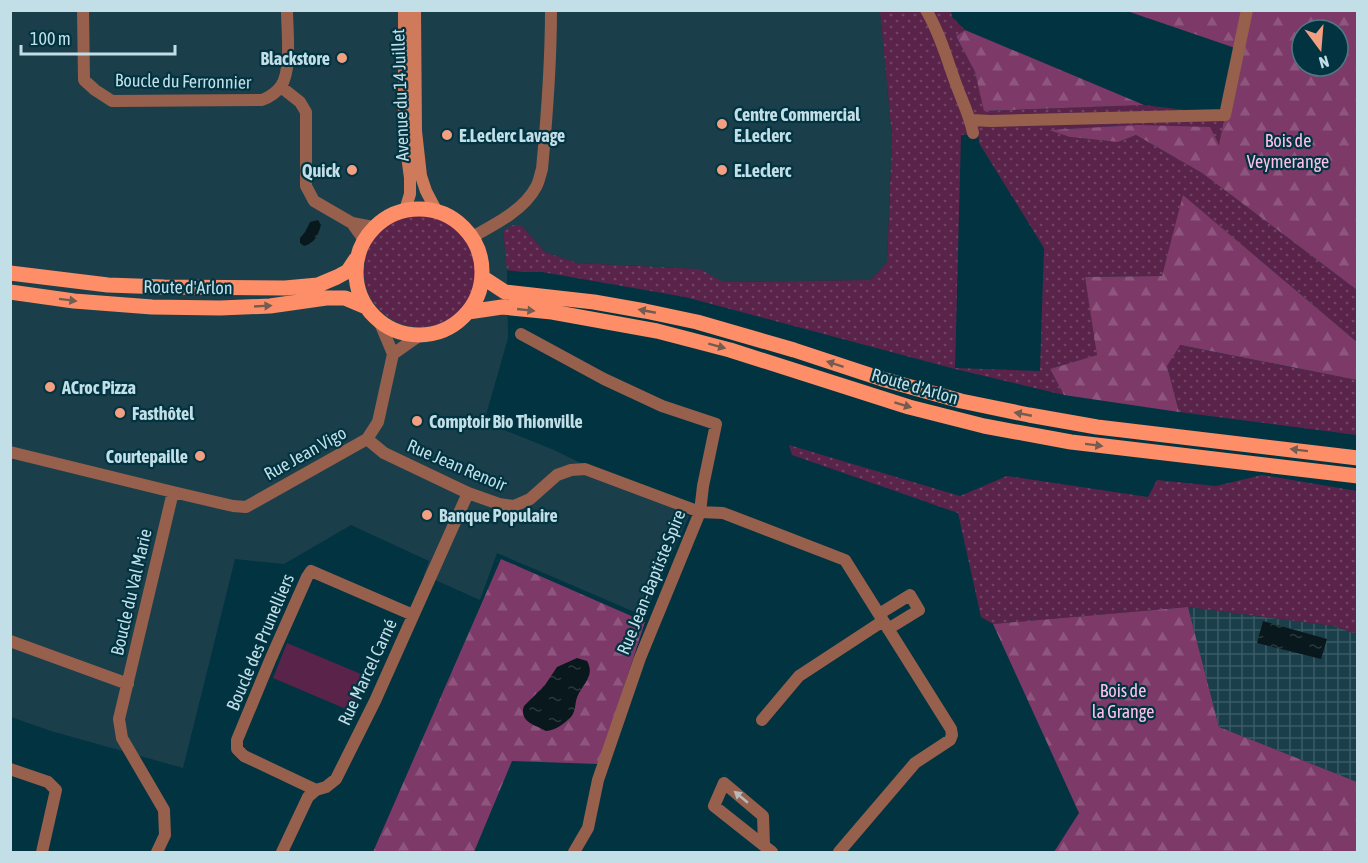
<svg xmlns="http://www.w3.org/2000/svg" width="1368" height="863" font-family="'Asap Condensed',sans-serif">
<defs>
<pattern id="industrial-grid" width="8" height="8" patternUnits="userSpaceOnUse" patternTransform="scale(1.5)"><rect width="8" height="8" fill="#1a3f4a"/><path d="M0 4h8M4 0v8" fill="none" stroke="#3a5a64"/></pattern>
<pattern id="grass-dots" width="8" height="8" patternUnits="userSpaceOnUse" patternTransform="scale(1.5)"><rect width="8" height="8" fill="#5a244a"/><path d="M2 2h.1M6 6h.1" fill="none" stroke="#704364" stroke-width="1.8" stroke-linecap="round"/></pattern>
<pattern id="forest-firs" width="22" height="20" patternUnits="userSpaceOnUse" patternTransform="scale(1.5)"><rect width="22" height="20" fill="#7d3a69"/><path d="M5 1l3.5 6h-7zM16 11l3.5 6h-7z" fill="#8e567e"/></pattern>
<pattern id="water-ripples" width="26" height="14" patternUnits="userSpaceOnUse" patternTransform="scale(1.5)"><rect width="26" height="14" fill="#09181c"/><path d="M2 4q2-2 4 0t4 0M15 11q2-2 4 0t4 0" fill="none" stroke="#2b393d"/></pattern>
</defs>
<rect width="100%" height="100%" fill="#023340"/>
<path fill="#1a3f4a" d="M11 11H880L892 137 887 262 871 280 722 282 700 269 577 263 545 252 522 226 503 231 507 270 508 338 484 422 554 450 689 516 644 616 497 553 480 600 424 575 429 561 351 525 284 564 235 559 183 768 51 731 11 717Z"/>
<path fill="url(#industrial-grid)" d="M1188 607 1334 626 1357 634V782L1219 727Z"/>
<path fill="url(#grass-dots)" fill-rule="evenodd" d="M880 11H951L952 17 965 30 956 36 975 72 985 111 1144 105 1225 115 1219 146 1137 125 1051 130 1070 137 1118 142 1136 135 1202 173 1357 290V342L1184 196 1162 276 1085 277 1098 355 1050 369 1064 395 955 369 685 297 542 272H523L507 270 503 231 513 225 522 226 545 252 577 263 700 269 723 282 871 280 887 262 892 137ZM978 133 979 143 1044 248 1040 371 955 368 961 135Z
M364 271a56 56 0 1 1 112 0a56 56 0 1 1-112 0Z
M1179 345 1357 380V435L1179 412 1167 366Z
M789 445 960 496 1007 476 1148 497 1157 480 1216 486 1262 475 1357 491V634L1334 626 1188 607 993 624 981 617 958 513 792 455Z"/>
<path fill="url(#forest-firs)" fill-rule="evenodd" d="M1127 11H1357V290L1202 173 1136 135 1118 142 1070 137 1049 130 1137 125 1210 127 1219 145 1238 49ZM1302 30H1338V66H1302Z
M965 30 1144 105 984 111 975 72 956 36Z
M1183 195 1357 342V380L1180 345 1167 366 1179 412 1064 395 1050 369 1097 355 1085 277 1162 276Z
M501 559 645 622 599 764 512 761 474 852H373Z
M1188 607 1219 727 1357 782V852H1054L1079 813 993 624Z"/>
<path fill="#5a244a" d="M287 643 368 677 353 712 273 678Z"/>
<path fill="url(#water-ripples)" d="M318 220 321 225C318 235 315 243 304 246L300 243V238L305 232 310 222Z
M1263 621 1327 639 1321 659 1257 643Z
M577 658 587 661C595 675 584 683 578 695 574 703 577 709 571 717 566 722 555 731 546 731 543 730 541 728 538 727 528 723 520 717 524 706L545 685 557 667Z"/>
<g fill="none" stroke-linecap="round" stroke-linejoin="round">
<path stroke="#96604d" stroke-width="12" d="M83 10 84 80 95 90 112 101 262 100C270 97 276 93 281 86 292 70 287 30 287 10
M926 10C940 33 947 60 956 84 962 101 970 116 973 133
M281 87 300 102 306 112V186L314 201 352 223 373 227
M971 120 991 121 1225 115 1247 10
M352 223 364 240
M472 237C494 225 524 210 536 187 539 182 540 175 542 169 547 116 551 64 551 10
M521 334 604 379 662 406 716 424 703 486 700 512 640 658 598 780 588 828 574 852
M393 354 420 335
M367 439 384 453 468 493 499 504 514 506 530 499 557 475 571 470 585 469 700 512 723 513 845 560 951 729 952 735 950 740 915 763 839 852
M10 452 173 492 233 506 246 507 367 439 378 422 393 354 380 323
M879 614 910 595 919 610 888 629
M10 641 128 684
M762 720 799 676 883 621
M10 769 48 782 56 790 42 852
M316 790 244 756 237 749V740L271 658 307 577 311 571 413 615
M764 845 763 816 724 783 714 806 772 852
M157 852 165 835 164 810 122 738 119 719 173 492
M282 852 308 797 316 790 326 787 336 779 375 701 468 493"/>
<path stroke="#d07a5c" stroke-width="12" d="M404 10V133L410 178V194L405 210
M415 10 416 131 421 176 426 191 436 210"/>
<path stroke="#fd8e67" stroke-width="15" d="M356 272a63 63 0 1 1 126 0a63 63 0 1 1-126 0Z
M10 273 108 285 164 287 285 288 318 285 337 277 348 271 356 259
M482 277 505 292 594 302 645 311 697 322 794 350 882 379 961 401 1029 415 1097 427 1358 458
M10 292 74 301 152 307 220 308 270 306 326 298H345L364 306
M468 312 502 307 552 312 657 331 730 350 909 407 984 426 1071 442 1358 476"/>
</g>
<defs><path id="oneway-solid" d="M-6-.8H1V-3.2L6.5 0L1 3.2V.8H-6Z" transform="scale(1.5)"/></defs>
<g fill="#735c52">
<use href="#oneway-solid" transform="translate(68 300) rotate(7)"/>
<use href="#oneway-solid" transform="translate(263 306) rotate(-3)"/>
<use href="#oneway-solid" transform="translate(526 310) rotate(6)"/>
<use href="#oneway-solid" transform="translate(647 311) rotate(-169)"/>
<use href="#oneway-solid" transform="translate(717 346) rotate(15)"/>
<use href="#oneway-solid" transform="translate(835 364) rotate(-162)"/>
<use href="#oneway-solid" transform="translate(903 405) rotate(17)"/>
<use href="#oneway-solid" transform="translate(1023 414) rotate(-169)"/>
<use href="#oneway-solid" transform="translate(1094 445) rotate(7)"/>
<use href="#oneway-solid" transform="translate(1299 450) rotate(-173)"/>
</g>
<use fill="#b5b9ba" href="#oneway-solid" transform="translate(741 797) rotate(-140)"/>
<g fill="#f39f82" stroke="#023340" stroke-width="2">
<circle cx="342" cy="58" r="6"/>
<circle cx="722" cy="124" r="6"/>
<circle cx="447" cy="135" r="6"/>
<circle cx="352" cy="170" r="6"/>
<circle cx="722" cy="170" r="6"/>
<circle cx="50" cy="387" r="6"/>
<circle cx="120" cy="413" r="6"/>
<circle cx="417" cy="421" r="6"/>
<circle cx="200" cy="456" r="6"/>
<circle cx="427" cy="515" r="6"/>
</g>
<g text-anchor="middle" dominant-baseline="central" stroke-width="4.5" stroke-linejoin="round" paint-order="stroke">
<g font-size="18" font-weight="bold" fill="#c2dfe8" stroke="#023340" text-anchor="start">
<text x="330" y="58" text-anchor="end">Blackstore</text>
<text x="734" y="114">Centre Commercial<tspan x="734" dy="21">E.Leclerc</tspan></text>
<text x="459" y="135">E.Leclerc Lavage</text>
<text x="340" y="170" text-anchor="end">Quick</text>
<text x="734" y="170">E.Leclerc</text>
<text x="62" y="387">ACroc Pizza</text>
<text x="132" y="413">Fasthôtel</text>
<text x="429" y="421">Comptoir Bio Thionville</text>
<text x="188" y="456" text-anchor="end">Courtepaille</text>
<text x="439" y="515">Banque Populaire</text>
</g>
<g font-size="18" fill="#c2dfe8" stroke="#023340">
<text transform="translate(183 81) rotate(1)">Boucle du Ferronnier</text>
<text transform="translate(400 95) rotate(-92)">Avenue du 14 Juillet</text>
<text transform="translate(188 287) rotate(1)">Route d'Arlon</text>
<text transform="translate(915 386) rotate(16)">Route d'Arlon</text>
<text transform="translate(305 453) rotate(-29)">Rue Jean Vigo</text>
<text transform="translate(457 465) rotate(23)">Rue Jean Renoir</text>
<text transform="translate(651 582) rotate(-68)">Rue Jean-Baptiste Spire</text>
<text transform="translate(131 592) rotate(-77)">Boucle du Val Marie</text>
<text transform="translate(260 642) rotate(-67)">Boucle des Prunelliers</text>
<text transform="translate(367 672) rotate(-65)">Rue Marcel Carné</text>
</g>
<g font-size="18" fill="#fdc1e8" stroke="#023340">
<text x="1288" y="140">Bois de<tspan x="1288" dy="21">Veymerange</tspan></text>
<text x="1123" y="690">Bois de<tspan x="1123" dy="21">la Grange</tspan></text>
</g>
</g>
<rect width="1368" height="863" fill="none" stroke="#c2dfe8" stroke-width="24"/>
<g transform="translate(1320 48) rotate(164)"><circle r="28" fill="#023340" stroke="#4f7883" stroke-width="1.5"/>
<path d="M0-4.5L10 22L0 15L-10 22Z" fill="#f39f82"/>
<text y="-9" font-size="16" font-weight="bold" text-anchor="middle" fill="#c2dfe8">N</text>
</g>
<path d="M21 45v9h154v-9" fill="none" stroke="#c2dfe8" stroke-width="3"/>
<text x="30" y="45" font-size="18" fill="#c2dfe8" stroke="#023340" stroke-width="4.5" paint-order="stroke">100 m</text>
</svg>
